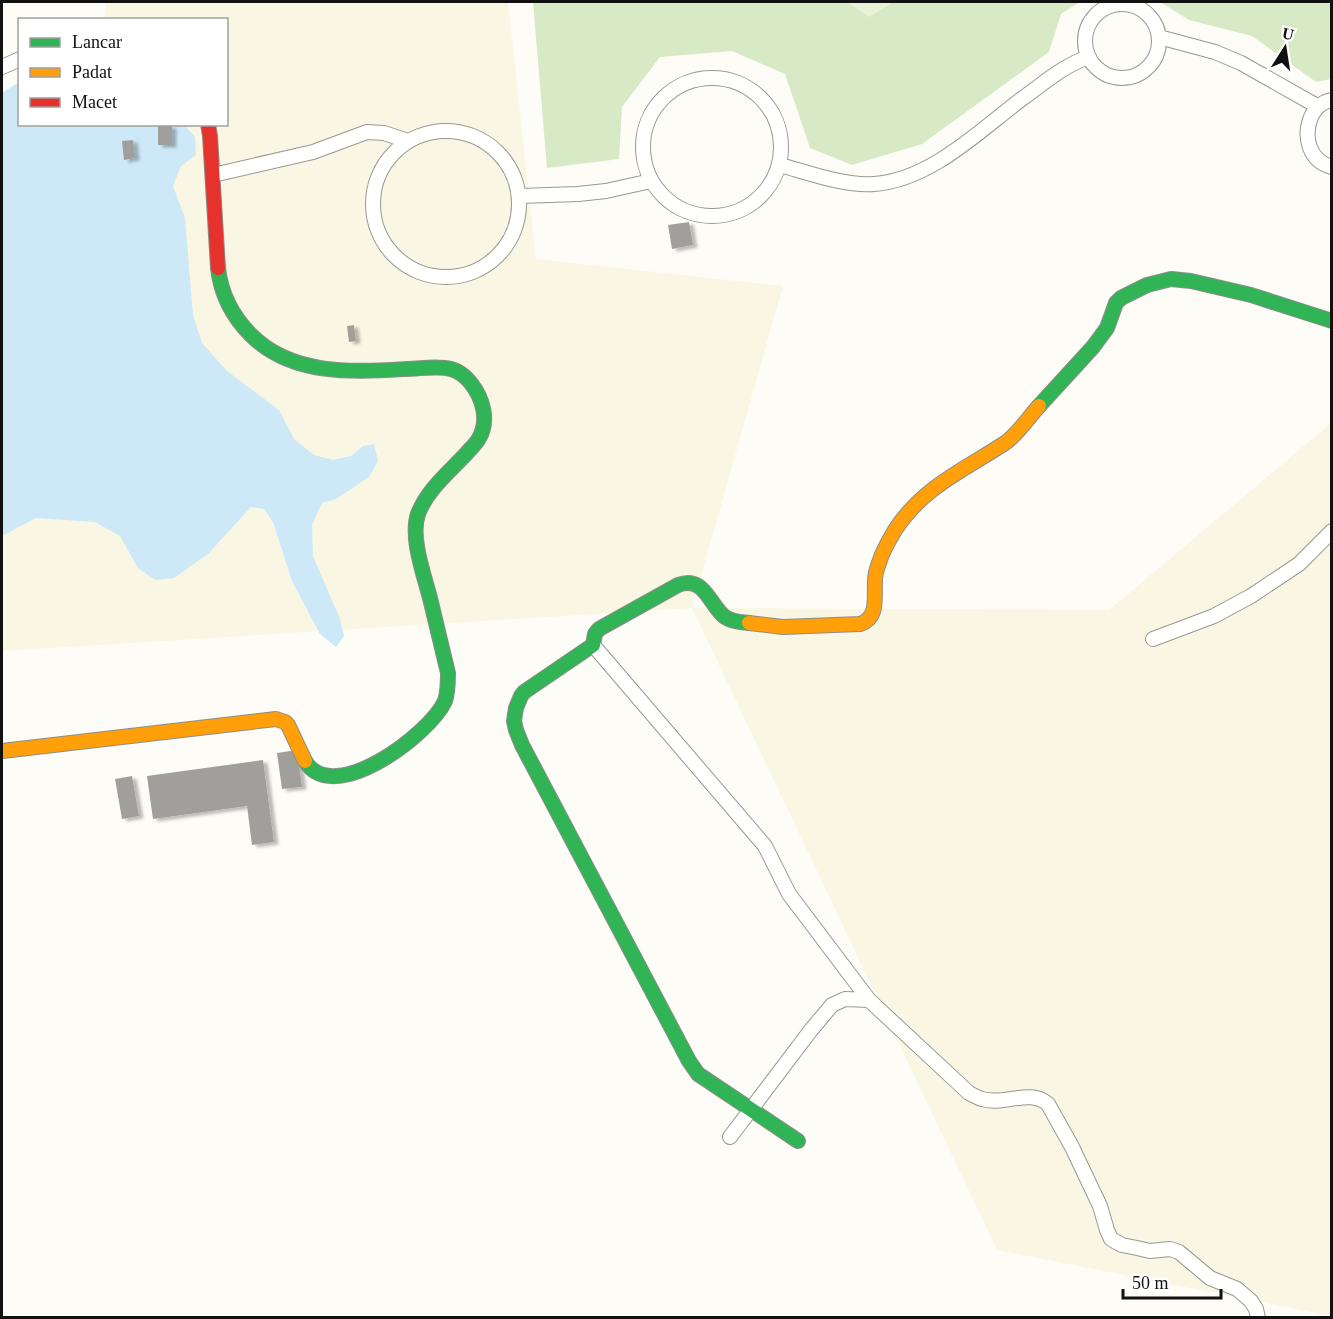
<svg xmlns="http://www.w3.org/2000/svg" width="1333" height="1319" font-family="'Times New Roman',serif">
<defs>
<filter id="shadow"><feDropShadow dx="4.5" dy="2.5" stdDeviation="1.5" flood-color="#0004"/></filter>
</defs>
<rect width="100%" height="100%" fill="#fdfcf7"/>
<path fill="#f9f7e4" d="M106 2H508L536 259 783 286 692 608 1109 610 1331 423V1316L997 1250 692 608 2 651V207L91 125 226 124V20L104 19Z"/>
<path fill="#e7f3d7" d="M848 2H893L869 18Z"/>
<path fill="#d8eac5" d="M533 2H848L869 17 893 2H1080L1061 14 1049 52 922 144 852 165 810 148 785 74 732 51 660 57 622 107 619 159 547 168Z
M1160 2H1331V79L1316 82 1252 36 1189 20Z"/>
<path fill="#cde8f7" d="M19 83 20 124 184 125 195 137 196 155 181 166 173 186 185 218 193 315 202 343 227 371 279 410 294 439 314 455 333 460 351 456 363 446 374 444 378 461 369 477 336 499 322 503 312 525 313 556 340 619 344 636 336 647 320 634 292 581 273 522 264 509 251 507 209 553 174 578 155 580 138 568 120 536 95 522 36 518 2 536V93L16 84Z"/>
<path fill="#a19f9c" filter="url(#shadow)" d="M158 125 172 126V145H158Z
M133 140 135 158 124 160 122 141Z
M689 222 693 245 672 249 668 225Z
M354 325 356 341 349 342 347 326Z
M297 750 302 787 282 789 277 753Z
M263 760 274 842 252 845 247 806 153 819 147 776Z
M132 776 139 816 122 819 115 779Z"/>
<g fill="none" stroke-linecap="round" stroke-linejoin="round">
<defs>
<path id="street" d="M1085 41a37 37 0 1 1 74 0a37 37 0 1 1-74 0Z
M1159 37 1215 52 1241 63 1317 106
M2 67 20 59
M643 147a69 69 0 1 1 138 0a69 69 0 1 1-138 0Z
M1332 100C1327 101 1322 103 1319 106 1315 109 1313 113 1311 117 1303 137 1309 161 1332 167
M373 204a73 73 0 1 1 146 0a73 73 0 1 1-146 0Z
M780 165C809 173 844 186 874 184 931 180 980 130 1023 98 1044 83 1064 65 1089 57
M213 175 313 152 367 132 384 133 408 141
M520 196 578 194 606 191 651 181
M1153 639 1214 616 1251 596 1299 564 1332 531
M593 645 765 846 789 894 869 1000 969 1093C973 1095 978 1098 982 1099 1004 1106 1030 1088 1048 1104L1072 1147 1100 1206 1107 1230 1111 1239 1122 1245 1137 1248 1150 1251 1170 1249 1179 1252 1210 1278 1237 1289 1251 1301 1256 1309 1258 1318
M730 1137 811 1030 832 1005 845 999 869 1000"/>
<path id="fast" d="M218 268C221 295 232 316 251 335 292 376 352 372 406 369 420 369 437 365 451 369 458 371 465 376 470 382 483 398 490 421 478 440 475 445 470 449 466 454 449 472 427 490 418 514 410 537 424 575 430 598 436 623 442 648 448 673 448 682 448 692 445 701 430 734 333 808 305 761
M1039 406 1093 347 1107 328 1116 303 1121 298 1147 285 1171 279 1191 281 1251 295 1332 321
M749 623C741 622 732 622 725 617 709 605 705 575 678 585L599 629 595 634 593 645 524 692 521 696 516 708 514 721 516 730 522 745 689 1061 698 1074 798 1141"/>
<path id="slow" d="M749 623 783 627 860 624C879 618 874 597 875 581 875 575 877 568 879 563 882 552 889 540 895 530 923 487 964 470 1005 443 1018 434 1028 418 1039 406
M2 751 276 719 285 722 288 725 305 761"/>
<path id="jam" d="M208 124 210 136 218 268"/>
</defs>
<use href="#street" stroke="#979795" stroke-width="16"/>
<use href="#fast" stroke="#8e8d8b" stroke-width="16"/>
<use href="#slow" stroke="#8e8d8b" stroke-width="16"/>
<use href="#jam" stroke="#8e8d8b" stroke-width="16"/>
<use href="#street" stroke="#fffffe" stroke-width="14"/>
<use href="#fast" stroke="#30b455" stroke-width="14"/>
<use href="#slow" stroke="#ff9f0a" stroke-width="14"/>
<use href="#jam" stroke="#e5322d" stroke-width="14"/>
</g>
<rect width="1333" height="1319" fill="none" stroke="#111111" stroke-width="6"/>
<rect x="18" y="18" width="210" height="108" fill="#ffffff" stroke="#a0a0a0" stroke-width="1.5"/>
<rect x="30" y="38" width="30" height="9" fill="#30b455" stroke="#a0a0a0" stroke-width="1.5"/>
<text x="72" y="48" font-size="18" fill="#111111">Lancar</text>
<rect x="30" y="68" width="30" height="9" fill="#ff9f0a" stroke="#a0a0a0" stroke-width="1.5"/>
<text x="72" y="78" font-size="18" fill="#111111">Padat</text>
<rect x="30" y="98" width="30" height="9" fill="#e5322d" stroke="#a0a0a0" stroke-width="1.5"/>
<text x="72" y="108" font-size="18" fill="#111111">Macet</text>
<g transform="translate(1285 48) rotate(12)" stroke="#ffffff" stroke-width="4.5" paint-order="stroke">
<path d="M0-4.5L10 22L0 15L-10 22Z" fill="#111111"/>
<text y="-9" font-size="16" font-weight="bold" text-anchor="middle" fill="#111111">U</text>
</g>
<path d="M1123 1289v9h98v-9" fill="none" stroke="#111111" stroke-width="3"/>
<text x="1132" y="1289" font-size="18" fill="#111111" stroke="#ffffff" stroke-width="4.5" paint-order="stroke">50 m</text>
</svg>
